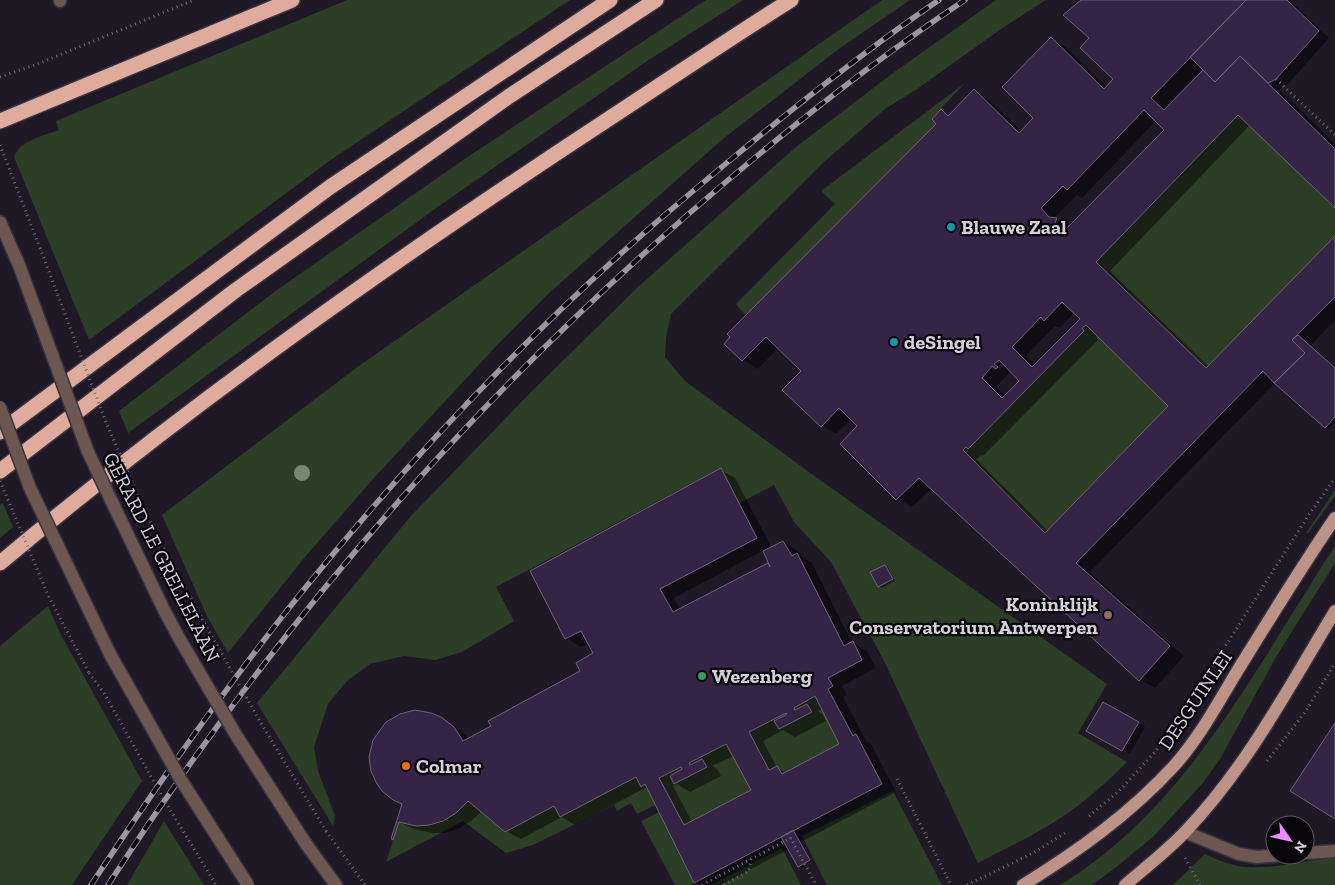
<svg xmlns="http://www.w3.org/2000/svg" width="1335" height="885" font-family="'Zilla Slab',serif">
<rect width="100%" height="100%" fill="#1f1827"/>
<path fill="#2d3e26" d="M347 0H570L332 159 89 340 14 157C20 140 43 136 59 130L56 121Z
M706 0H743L647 61 439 206 128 433 119 411 277 290 463 160Z
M882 0H910L840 48 724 138 548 294 500 342 373 479 305 557 228 653 207 616 162 515 356 368Z
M996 0H1046L1001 29 917 89 885 109 824 162 671 314 666 337 665 357 685 381 813 475 1107 684 1078 733 1127 762C1100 789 1072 813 1039 831 1019 843 998 852 978 863L884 661 831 562 794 522 774 485 738 504 720 468 496 587 514 621 462 652 435 660 404 656 370 664 347 681 328 704 314 747 318 771 335 816 333 826 257 703 410 517 531 392 639 286 796 147 893 73Z
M965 83 932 118 936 124 746 316 736 304 835 204 821 191Z
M1238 115 1335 208V236L1206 368 1096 262Z
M1086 325 1168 406 1045 533 963 450 966 447 968 449 1084 331 1082 328Z
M1335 490V496L1308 533H1306Z
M3 503 13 527 0 538V505Z
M1335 546V563L1276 657 1220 759 1202 784 1153 837 1115 868 1092 885H1060C1188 807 1255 668 1335 546Z
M48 606 61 635 142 781 72 885H0V646Z
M815 696 839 744 782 774 769 770 749 732 786 713 787 714 774 721 779 729 811 712 807 704 795 710 794 708Z
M726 744 751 790 684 825 659 778 681 767 682 769 670 776 674 784 702 759 690 765 689 763Z
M636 777 641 786 645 784 655 805 637 814 631 803 617 811 614 805 533 845 506 853 463 821 386 862 399 822C430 829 445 824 468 801L554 806 560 817Z
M893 791 942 885H827L802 836Z
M659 812 694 883 691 885H675L641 821Z
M164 821 204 885H127Z
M782 848 801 885H711Z
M1205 854C1218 860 1232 866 1246 867 1274 869 1307 861 1335 857V885H1173Z"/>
<path fill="#0007" fill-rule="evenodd" d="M1083 0H1290L1329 38 1287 85 1279 89 1335 144V207L1250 125 1110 271 1209 367 1335 237V320L1310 346 1335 369V422L1329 429 1326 427 1276 382 1090 572 1184 656 1155 688 1140 680 932 488 912 507 897 499 859 426 851 419 836 434 822 426 803 371 779 347 758 369 743 360 726 344 938 124 941 110 950 116 974 91 989 100 1022 132 1035 118 1051 39 1066 47 1107 88 1115 79 1090 38ZM1203 68 1208 74 1203 72 1167 109 1165 107ZM1156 121 1166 130 1070 227 1059 221 1055 217 1077 195 1082 198ZM1075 312 1081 319 1035 365 1026 356 1055 326 1060 328ZM1098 336 1170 406 1048 531 976 459 981 455 983 456 1098 340 1096 337ZM1003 363 1004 366 996 370H991ZM1011 371 1020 381 1005 396 996 387 1008 374 1011 376 1008 374Z
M721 470 735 478 772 548 783 542 798 551 802 557 812 563 852 643 867 651 876 668 842 686 847 695 843 697 866 741 871 744 896 792 801 842 812 862 802 868 799 866 789 849 721 885H700L695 882 649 790 645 788 575 825 562 817 521 839 506 831 482 811 471 821 458 829 444 833H432L413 829 398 821 440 718 456 727 470 739 582 672 594 654 589 643 581 647 566 638ZM764 550 773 567 768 564 681 610 674 598ZM822 709 841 744 786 773 777 768 763 741 783 730 795 737 826 721 822 714 818 711ZM734 756 752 791 692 822 673 786 677 784 690 792 721 776 717 769 712 766Z
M884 566 888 568 895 581 882 588 879 586Z
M1103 703 1145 727 1130 754 1088 730Z"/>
<path fill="#352446" stroke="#6e6578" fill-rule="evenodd" d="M1081 0H1246L1151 98 1164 110 1203 70 1215 82 1240 56 1335 149V208L1238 115 1096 262 1206 368 1335 236V297L1292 340 1305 353 1274 383 1263 371 1076 563 1170 646 1139 681 919 478 896 500 840 444 857 426 839 408 821 427 782 390 801 371 766 337 742 361 724 344 730 337 727 334 936 124 932 119 941 109 948 116 974 89 1019 133 1033 118 1002 87 1051 37 1104 89 1113 79 1080 48 1089 38 1063 15ZM1144 110 1164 130 1064 231 1055 223 1057 218 1049 217 1041 208 1063 186 1067 190ZM1062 302 1080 319 1032 367 1012 347 1041 317 1044 321ZM1086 325 1168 406 1045 533 963 450 966 447 968 449 1084 331 1082 328ZM999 360 1019 381 1002 398 982 378 992 366 996 369 998 367 994 364Z
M1246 0H1287L1319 31 1276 79 1268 83 1240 56 1215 82 1190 57Z
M1298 335 1335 368V417L1325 428 1274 383 1305 353 1292 340Z
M721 468 757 538 660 589 673 612 768 563 770 567 763 551 783 541 792 556 797 553 844 646 853 641 862 660 828 678 833 686 828 689 853 736 856 734 882 784 694 883 645 784 641 787 636 777 560 817 554 806 505 832 468 801 456 813 443 821 429 825 416 826 399 822 393 840 391 839 402 804 393 800 382 791 377 784 371 771 369 757 373 740 386 722 400 714 415 710 431 713 441 717 454 727 463 741 491 726 488 721 580 671 576 663 593 653 581 631 565 639 530 571ZM815 696 839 744 782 774 777 766 769 770 749 732 786 713 787 714 774 721 779 729 812 712 807 704 795 710 794 708ZM726 744 751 790 684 825 659 778 681 767 682 769 670 776 674 784 707 767 702 759 690 765 689 763Z
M885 565 893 579 878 587 870 572Z
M1103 702 1139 722 1122 751 1086 731Z
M1335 723V819L1290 791Z
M793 830 810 860 798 867 781 837Z"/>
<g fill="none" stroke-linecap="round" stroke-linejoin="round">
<defs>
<path id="minor" d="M60 1V0
M0 222 19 265
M164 610 179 638
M111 656 123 677
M1185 832 1239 854 1257 857 1282 855
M306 844 336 885
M1305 853 1335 851"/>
<path id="major" d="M1023 885C1078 851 1130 814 1174 766 1201 736 1220 699 1241 665 1272 615 1302 566 1335 518
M1125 885C1145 868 1167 851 1185 832 1247 767 1289 687 1335 611"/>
<path id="highway" d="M0 121 292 0
M0 432 330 187 610 0
M0 471 236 290 508 97 656 0
M0 563C192 402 398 257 607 120 668 80 729 39 791 0"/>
</defs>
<use href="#minor" stroke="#383240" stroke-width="15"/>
<use href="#major" stroke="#383240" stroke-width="15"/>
<use href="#highway" stroke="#383240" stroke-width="18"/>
<path stroke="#716b78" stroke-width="3" stroke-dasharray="1 4" stroke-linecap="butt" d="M0 77 35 65 194 0
M1276 79 1335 135
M0 145 40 248
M191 598 202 619
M89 673 104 693
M1267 761 1306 711 1335 663
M897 779 951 885
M1089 816 1119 791 1155 752 1179 719 1308 516 1335 478
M326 831 365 885
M788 833 816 885
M1185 858 1200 885
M702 885 791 838
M724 885 749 871 751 859
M967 885 1035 852 1068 831"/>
<use href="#minor" stroke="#6c5751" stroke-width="12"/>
<use href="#major" stroke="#be9387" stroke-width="12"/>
<use href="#highway" stroke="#deab9c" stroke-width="15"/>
<defs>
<path id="rail" d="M91 885C157 785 226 686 301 593 407 462 525 337 652 226 675 206 699 186 723 166 793 108 864 51 939 0
M108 885C279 620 486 384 727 181 803 117 882 55 965 0"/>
</defs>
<use href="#rail" stroke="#9c96a2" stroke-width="5.5"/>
<use href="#rail" stroke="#08050b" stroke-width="4" stroke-dasharray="11" stroke-linecap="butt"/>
<defs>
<path id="minor-bridge" d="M19 265 88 452 164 610
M0 407 30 488 111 656
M179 638 236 735 306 844
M123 677 181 780 248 885"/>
</defs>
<use href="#minor-bridge" stroke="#383240" stroke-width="15" stroke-linecap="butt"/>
<path stroke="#716b78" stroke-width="3" stroke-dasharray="1 4" stroke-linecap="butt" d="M40 248 107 425 153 529 191 598
M0 481 48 595 89 673
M202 619 261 723 326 831
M104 693 163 798 216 885"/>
<use href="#minor-bridge" stroke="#6c5751" stroke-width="12"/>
</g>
<circle fill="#74896e" cx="302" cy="473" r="8"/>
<g fill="#0f9aa8" stroke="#08050b" stroke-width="2">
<circle cx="951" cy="227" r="5"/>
<circle cx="894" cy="342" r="5"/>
</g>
<circle fill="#8d6e63" stroke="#08050b" stroke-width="2" cx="1108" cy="615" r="5"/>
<circle fill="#2e9e5b" stroke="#08050b" stroke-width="2" cx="702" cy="676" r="5"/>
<circle fill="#e8710a" stroke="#08050b" stroke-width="2" cx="406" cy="766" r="5"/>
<g text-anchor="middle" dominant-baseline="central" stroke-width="4.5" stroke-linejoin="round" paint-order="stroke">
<g font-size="20" font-weight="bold" fill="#d4cfd9" stroke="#08050b" text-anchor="start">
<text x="961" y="227">Blauwe Zaal</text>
<text x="904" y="342">deSingel</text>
<text x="1098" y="604" text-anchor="end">Koninklijk<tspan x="1098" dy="23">Conservatorium Antwerpen</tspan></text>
<text x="712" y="676">Wezenberg</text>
<text x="416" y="766">Colmar</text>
</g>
<g font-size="20" fill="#d4cfd9" stroke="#08050b">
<text transform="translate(162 557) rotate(63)">GERARD LE GRELLELAAN</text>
<text transform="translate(1195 700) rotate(-56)">DESGUINLEI</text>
</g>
</g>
<g transform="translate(1290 840) rotate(124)"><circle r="24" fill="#08050b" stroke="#5a565d"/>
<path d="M0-4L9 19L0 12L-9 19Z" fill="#ec8cfb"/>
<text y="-8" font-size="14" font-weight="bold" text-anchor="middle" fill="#d4cfd9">N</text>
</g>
</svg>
